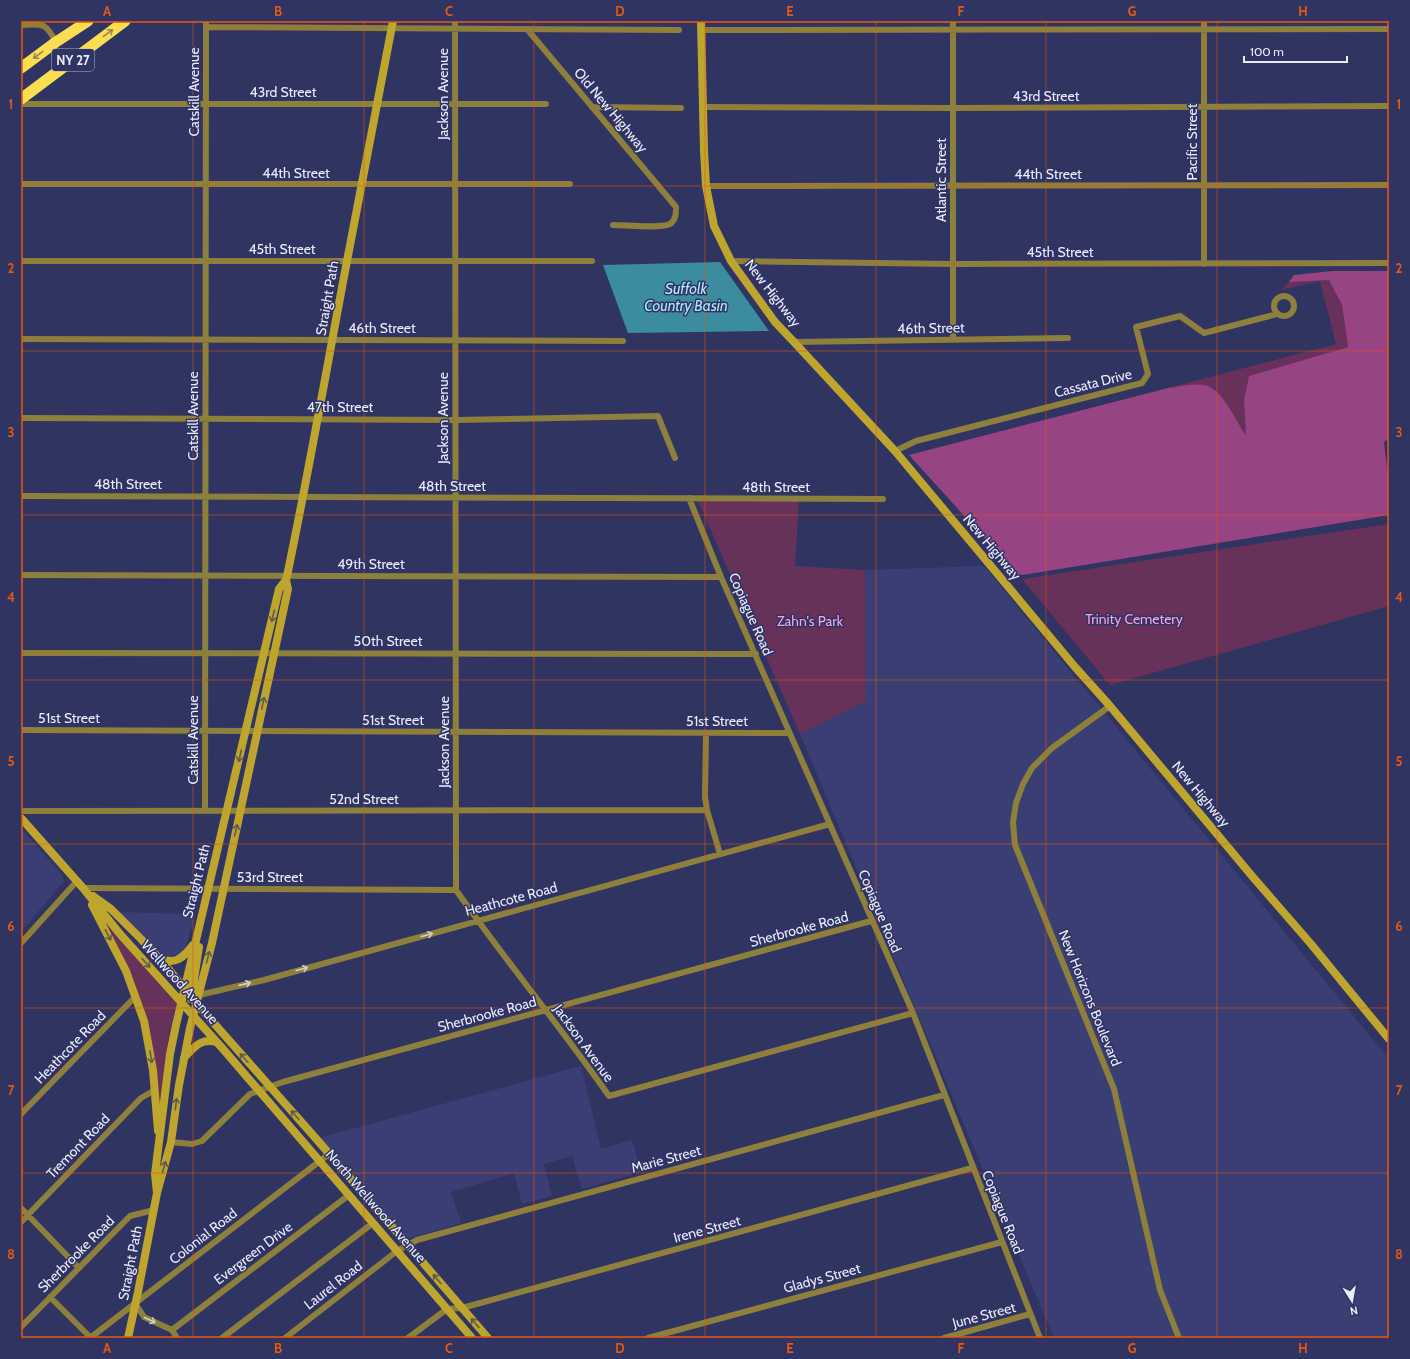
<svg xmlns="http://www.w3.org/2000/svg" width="1410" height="1359" font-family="Cabin,sans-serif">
<rect width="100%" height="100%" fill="#303463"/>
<path fill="#3a3f73" d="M984 566 1389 1059V1338H1054L800 734 866 701 865 570Z
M21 829 61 873 64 881 21 932Z
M118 912 195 914 184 953 164 959Z
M581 1066 601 1149 632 1140 641 1172 582 1189 572 1156 544 1164 552 1196 522 1204 514 1173 451 1192 461 1223 407 1239 319 1138Z"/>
<path fill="#673159" d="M1329 279 1342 305 1348 347 1249 376 1244 400 1246 436 1230 409 1168 388 1336 344 1320 281 1281 290 1289 282Z
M698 501H799L795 566 865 570 866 701 800 734Z
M1389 524V606L1110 685 1022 579Z
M104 920 177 1004C165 1040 164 1080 160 1118L153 1048 147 1020Z"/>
<path fill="#984383" d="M1332 271H1389V438L1384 442 1389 484V515L1023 575 1017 574 909 455 1168 388C1178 387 1193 383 1203 385 1223 387 1235 421 1246 435L1244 400 1249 376 1348 347 1342 305 1329 280 1289 282 1294 275Z"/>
<path fill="#3c8ca0" d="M720 262 769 331 628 333 603 265Z"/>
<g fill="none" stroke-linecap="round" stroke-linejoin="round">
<path stroke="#8d7f3c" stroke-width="6" d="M455 21 456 890C505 960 560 1026 609 1096L913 1013
M1204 21V264
M21 25C43 24 45 22 56 42
M206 27 679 30
M527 29 676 207C676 213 676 220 670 224 659 229 626 225 613 225
M702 30 1389 29
M21 104H546
M592 107 681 108
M704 107 953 108 1389 106
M21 184H570
M706 186 1389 185
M21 261H592
M731 261 953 264 1389 263
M1274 306a10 10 0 1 1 20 0a10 10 0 1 1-20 0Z
M21 339 623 341
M953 340V21
M794 342 1068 338
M21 418 455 420 658 416 675 458
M895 451 916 441 1142 383 1148 374 1136 327 1180 316 1204 333 1277 314
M21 496 883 499
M689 498 721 577 913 1013 1040 1338
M21 575 721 577
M21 653 756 654
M1110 706 1052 748 1032 768 1023 784 1016 803 1013 822 1015 845 1114 1089 1160 1290 1179 1338
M21 730 789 733
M706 733 705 797 707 810 720 854
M21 811 707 810
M205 811 206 21
M83 888 456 890
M21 943 77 881
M199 995 264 980 830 824
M21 1114 135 997
M171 1142 192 1144 202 1141 250 1094 283 1082 871 921
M21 1208 79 1268
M21 1222 141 1098 155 1090
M50 1297 91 1338
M135 1303 144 1317 172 1330 177 1338
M21 1327 130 1216 154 1210
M172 1330 349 1195
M90 1338 329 1154
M222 1338 373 1223
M285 1338 397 1251 417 1240 944 1095
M408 1338 447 1309 462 1308 972 1168
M648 1338 1002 1242
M944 1338 1030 1314"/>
<path stroke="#bda52e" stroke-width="8" d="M701 21 704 151 706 186 714 226 731 261 775 322 794 342 895 451 1075 667 1110 706 1252 876 1311 944 1389 1039
M21 818 83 888 120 934 223 1049 472 1338
M93 896 111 909 141 939 167 967 196 1003 319 1142 488 1338
M92 905 126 971 144 1021 153 1070 158 1131
M160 958C175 966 184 957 193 945
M191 999 199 947
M184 1058C194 1047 201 1038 216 1042
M157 1193 155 1174 170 1054 176 1025 279 589 286 580 287 576C309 471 327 366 347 261 362 181 378 101 393 21
M128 1338 138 1292 157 1193 171 1142 179 1085 190 1028 212 943 288 589 286 580"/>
<path stroke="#fbde50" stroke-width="11" d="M21 68 56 42 88 21
M21 99 125 21"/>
</g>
<defs><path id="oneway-shaft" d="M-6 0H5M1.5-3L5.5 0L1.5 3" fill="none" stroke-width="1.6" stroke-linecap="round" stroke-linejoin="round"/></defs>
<g stroke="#96895a">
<use href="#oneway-shaft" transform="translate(108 33) rotate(-37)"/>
<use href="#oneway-shaft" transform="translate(38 55) rotate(143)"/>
</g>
<g stroke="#615c50">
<use href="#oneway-shaft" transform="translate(273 616) rotate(103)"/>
<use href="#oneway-shaft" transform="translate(263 703) rotate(-78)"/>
<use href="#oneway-shaft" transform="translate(240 756) rotate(103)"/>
<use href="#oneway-shaft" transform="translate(236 830) rotate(-77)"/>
<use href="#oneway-shaft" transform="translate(108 935) rotate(62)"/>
<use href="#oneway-shaft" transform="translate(208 957) rotate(-76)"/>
<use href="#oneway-shaft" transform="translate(146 963) rotate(48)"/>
<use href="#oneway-shaft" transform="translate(151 1057) rotate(81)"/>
<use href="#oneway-shaft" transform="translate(244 1058) rotate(-132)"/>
<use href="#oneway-shaft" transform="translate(176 1104) rotate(-83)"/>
<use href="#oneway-shaft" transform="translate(295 1115) rotate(-131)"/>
<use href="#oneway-shaft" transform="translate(164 1167) rotate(-74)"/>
<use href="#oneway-shaft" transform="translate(437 1279) rotate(-131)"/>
<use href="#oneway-shaft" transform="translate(475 1323) rotate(-131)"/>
</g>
<g stroke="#d1d0cd">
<use href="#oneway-shaft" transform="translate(427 935) rotate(-15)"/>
<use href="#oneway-shaft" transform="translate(302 969) rotate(-15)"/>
<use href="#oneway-shaft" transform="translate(245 984) rotate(-13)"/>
<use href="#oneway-shaft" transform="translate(150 1320) rotate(25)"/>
</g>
<path fill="none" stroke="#e8590c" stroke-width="1" stroke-opacity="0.55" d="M193 21V1338M364 21V1338M534 21V1338M705 21V1338M876 21V1338M1046 21V1338M1217 21V1338M21 186H1389M21 351H1389M21 515H1389M21 680H1389M21 844H1389M21 1008H1389M21 1173H1389"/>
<g text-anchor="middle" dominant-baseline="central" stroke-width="3" stroke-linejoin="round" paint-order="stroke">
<rect fill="#303463" stroke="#b1b4cf" stroke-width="1" x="52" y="49" width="42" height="22" rx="3"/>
<g font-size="13" font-weight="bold" fill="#e8ebfd">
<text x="73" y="60">NY 27</text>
</g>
<g font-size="14" fill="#e8ebfd" stroke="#303463">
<text transform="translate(194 92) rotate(-90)">Catskill Avenue</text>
<text x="283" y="92">43rd Street</text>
<text transform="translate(443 94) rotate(-90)">Jackson Avenue</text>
<text x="1046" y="96">43rd Street</text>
<text transform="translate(611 110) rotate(50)">Old New Highway</text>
<text transform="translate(1192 142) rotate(-90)">Pacific Street</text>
<text x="296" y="173">44th Street</text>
<text x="1048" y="174">44th Street</text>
<text transform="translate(941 180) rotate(-90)">Atlantic Street</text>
<text x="282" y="249">45th Street</text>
<text x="1060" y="252">45th Street</text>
<text transform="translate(773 293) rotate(52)">New Highway</text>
<text transform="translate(327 298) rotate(-80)">Straight Path</text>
<text x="382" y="328">46th Street</text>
<text transform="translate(931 328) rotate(-1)">46th Street</text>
<text transform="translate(1093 383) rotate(-14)">Cassata Drive</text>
<text x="340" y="407">47th Street</text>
<text transform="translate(193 416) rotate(-90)">Catskill Avenue</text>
<text transform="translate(443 418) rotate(-90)">Jackson Avenue</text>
<text x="128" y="484">48th Street</text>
<text x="452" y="486">48th Street</text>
<text x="776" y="487">48th Street</text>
<text transform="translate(992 547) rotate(50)">New Highway</text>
<text x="371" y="564">49th Street</text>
<text transform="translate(751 614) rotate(66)">Copiague Road</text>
<text x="388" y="641">50th Street</text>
<text x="69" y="718">51st Street</text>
<text x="393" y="720">51st Street</text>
<text x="717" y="721">51st Street</text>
<text transform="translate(193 740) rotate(-90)">Catskill Avenue</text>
<text transform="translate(444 742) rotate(-90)">Jackson Avenue</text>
<text transform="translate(1201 794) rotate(50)">New Highway</text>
<text x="364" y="799">52nd Street</text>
<text x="270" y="877">53rd Street</text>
<text transform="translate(196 881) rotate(-76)">Straight Path</text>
<text transform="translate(511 899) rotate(-15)">Heathcote Road</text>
<text transform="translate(880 911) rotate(67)">Copiague Road</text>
<text transform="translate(799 929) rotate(-15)">Sherbrooke Road</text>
<text transform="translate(180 982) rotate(48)">Wellwood Avenue</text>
<text transform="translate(1090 998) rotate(68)">New Horizons Boulevard</text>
<text transform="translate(487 1014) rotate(-15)">Sherbrooke Road</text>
<text transform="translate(584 1043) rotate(54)">Jackson Avenue</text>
<text transform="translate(70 1047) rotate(-46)">Heathcote Road</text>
<text transform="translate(78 1146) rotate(-46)">Tremont Road</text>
<text transform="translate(666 1159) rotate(-15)">Marie Street</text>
<text transform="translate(376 1206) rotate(49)">North Wellwood Avenue</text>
<text transform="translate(1003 1212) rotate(68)">Copiague Road</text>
<text transform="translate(707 1229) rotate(-15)">Irene Street</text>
<text transform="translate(203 1236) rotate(-38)">Colonial Road</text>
<text transform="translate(253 1253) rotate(-37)">Evergreen Drive</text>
<text transform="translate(76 1254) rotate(-45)">Sherbrooke Road</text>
<text transform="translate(130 1263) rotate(-79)">Straight Path</text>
<text transform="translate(822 1278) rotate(-15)">Gladys Street</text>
<text transform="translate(333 1285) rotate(-38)">Laurel Road</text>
<text transform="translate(984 1315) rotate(-15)">June Street</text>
</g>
<g font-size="14" fill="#faa0e2" stroke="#303463">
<text x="1134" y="619">Trinity Cemetery</text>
<text x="810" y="621">Zahn's Park</text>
</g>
<g font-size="15" font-style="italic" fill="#aceafc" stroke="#303463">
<text x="686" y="289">Suffolk<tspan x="686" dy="17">Country Basin</tspan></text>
</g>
</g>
<rect width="1410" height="1359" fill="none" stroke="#303463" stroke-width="44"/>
<g transform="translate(1352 1301) rotate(169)" stroke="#303463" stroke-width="3" paint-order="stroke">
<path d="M0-3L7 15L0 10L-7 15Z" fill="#e8ebfd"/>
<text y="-6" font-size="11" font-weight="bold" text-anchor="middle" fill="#e8ebfd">N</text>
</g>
<path d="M1244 56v6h103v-6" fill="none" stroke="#e8ebfd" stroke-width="2"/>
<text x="1250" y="56" font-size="12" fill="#e8ebfd" stroke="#303463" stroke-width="3" paint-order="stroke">100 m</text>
<rect x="22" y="22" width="1366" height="1315" fill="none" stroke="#e8590c" stroke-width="1.5"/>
<g font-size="13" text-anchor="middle" font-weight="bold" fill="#e8590c">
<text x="107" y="16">A</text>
<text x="278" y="16">B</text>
<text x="449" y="16">C</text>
<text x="620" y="16">D</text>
<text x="790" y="16">E</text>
<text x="961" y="16">F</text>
<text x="1132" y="16">G</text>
<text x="1303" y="16">H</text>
<text x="11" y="109">1</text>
<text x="1399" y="109">1</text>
<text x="11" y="273">2</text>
<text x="1399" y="273">2</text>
<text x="11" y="437">3</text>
<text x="1399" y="437">3</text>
<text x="11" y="602">4</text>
<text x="1399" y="602">4</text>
<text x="11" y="766">5</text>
<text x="1399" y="766">5</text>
<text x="11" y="931">6</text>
<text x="1399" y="931">6</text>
<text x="11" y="1095">7</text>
<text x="1399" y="1095">7</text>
<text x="11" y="1259">8</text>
<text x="1399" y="1259">8</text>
<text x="107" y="1353">A</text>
<text x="278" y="1353">B</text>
<text x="449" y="1353">C</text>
<text x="620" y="1353">D</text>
<text x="790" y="1353">E</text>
<text x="961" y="1353">F</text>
<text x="1132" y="1353">G</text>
<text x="1303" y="1353">H</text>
</g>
</svg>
